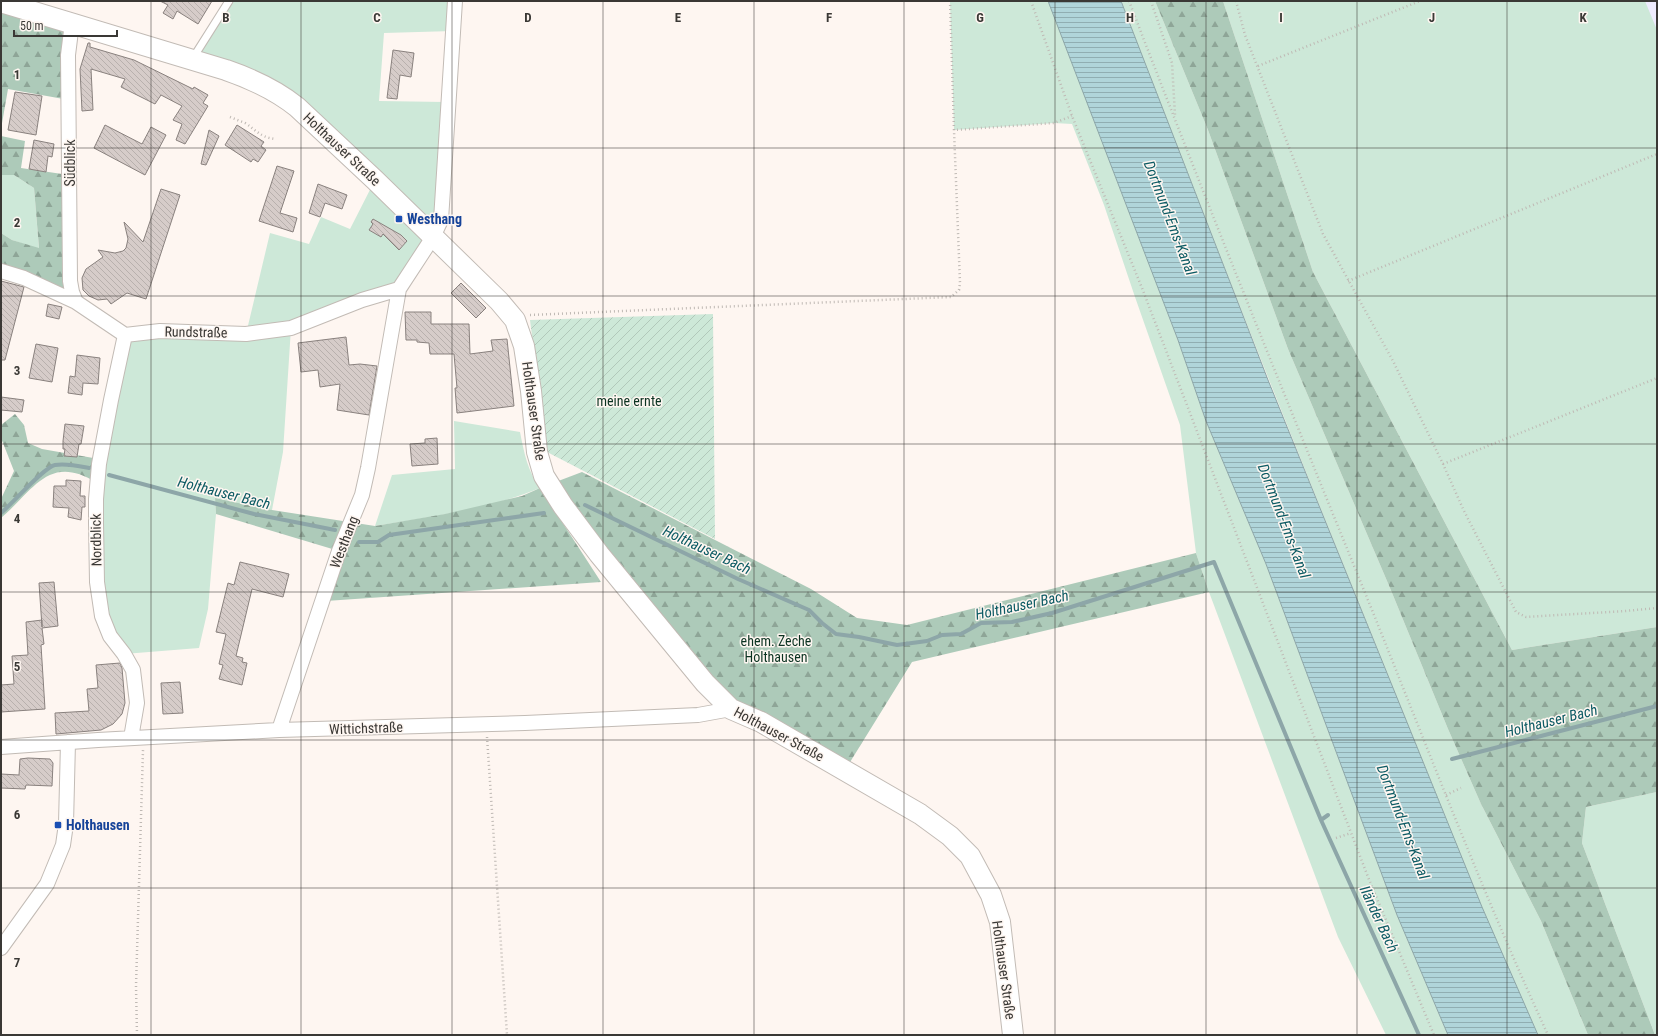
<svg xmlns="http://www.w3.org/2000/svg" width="1658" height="1036" font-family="'Roboto Condensed',sans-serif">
<defs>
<pattern id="forest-firs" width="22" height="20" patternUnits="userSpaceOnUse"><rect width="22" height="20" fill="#adcab9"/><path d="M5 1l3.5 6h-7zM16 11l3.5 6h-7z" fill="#8ea597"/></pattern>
<pattern id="garden-furrows" width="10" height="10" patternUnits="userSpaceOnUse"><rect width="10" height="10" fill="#cde8d8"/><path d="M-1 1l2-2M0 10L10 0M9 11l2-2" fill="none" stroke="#b1c8ba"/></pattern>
<pattern id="water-rules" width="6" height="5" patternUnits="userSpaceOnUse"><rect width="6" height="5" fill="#b0d5da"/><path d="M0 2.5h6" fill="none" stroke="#90aeb2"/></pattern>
<pattern id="building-back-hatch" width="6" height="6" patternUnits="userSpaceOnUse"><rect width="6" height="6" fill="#d6ccc9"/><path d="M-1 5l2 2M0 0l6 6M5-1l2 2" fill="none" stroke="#b8b0ad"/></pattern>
</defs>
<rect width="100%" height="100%" fill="#fef6f1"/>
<path fill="#eeebfd" d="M1641 1H1657V40Z"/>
<path fill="#cde8d8" d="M229 1H455L453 31 384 33 379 101 445 102 441 220 399 289 291 328 283 452 272 510 215 498 216 514 208 609 199 648 124 654 110 636 96 523 125 335 246 334 270 233 309 244 321 217 350 229 375 180 285 97 192 60Z
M950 1H1049L1178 340 1206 421 1266 564 1397 915 1448 1035H1386L1338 937 1209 592 1196 553 1180 425 1135 297 1104 205 1072 124 1054 123 954 130Z
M1121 1H1155L1208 130 1288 349 1390 588 1448 729 1481 804 1541 921 1588 1035H1538C1481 915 1435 790 1385 668 1295 446 1206 224 1121 1Z
M1223 1H1645L1657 30V627L1512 650 1313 272Z
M1 175H14L34 188 39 249 12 240 1 233Z
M454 421 520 432C524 453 528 472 540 488 489 509 430 517 375 526L392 475 455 469Z
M1657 792V1035H1655L1582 843 1586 807Z"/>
<path fill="url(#forest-firs)" d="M1155 1H1223L1313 272 1512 650 1657 627V792L1586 807 1582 843 1655 1035H1588L1541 921 1481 804 1448 729 1390 588 1288 349 1208 130Z
M1 2 72 23 69 100 8 89 1 129Z
M1 136 25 141 21 168 69 175 72 292 1 271V233L12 240 39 248 34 188 14 175H1Z
M15 414 24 425 28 443 42 449 99 459 97 483C49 453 34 490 1 518V499L14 471 1 438V425Z
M582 472 811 589 857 618 907 625 1196 553 1209 592 912 662 847 767 732 704 553 483Z
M540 488 601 582 326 601 339 551 216 514 215 498 272 510 375 526 445 514 522 496Z"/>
<path fill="url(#garden-furrows)" d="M713 314 715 539 547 452 530 320Z"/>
<path fill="url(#water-rules)" stroke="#8da6a8" d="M1048 1H1121L1268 380 1482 907 1538 1035H1448L1397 915 1266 564 1206 421 1178 340Z"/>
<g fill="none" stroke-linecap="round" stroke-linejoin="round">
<path stroke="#8da6a8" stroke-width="4" d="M109 475 254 514 335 530
M585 505 738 579 809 610 822 623 836 634 859 637 897 645 927 641 942 635 961 634 981 623 1012 622 1052 613 1214 562 1321 820
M1 513C12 504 44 467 55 465 66 463 79 466 89 468
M359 542H378L389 535 544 513
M1452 759 1657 706
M1328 815 1321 820 1419 1035"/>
</g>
<path fill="url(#building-back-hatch)" stroke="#89817e" d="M160 1H212L198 24 177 11 173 19 163 13 168 5Z
M88 43H90V47L134 60 193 89 194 87 208 95 203 103 208 106 185 144 176 140 182 124 173 120 182 106 161 95 155 104 121 87 125 79 91 69 93 110 82 111 80 69Z
M393 50 414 53 411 77 400 75 397 99 387 98Z
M15 92 42 96 36 135 8 130Z
M105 125 142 144 151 127 166 135 145 175 94 148Z
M237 125 264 142 261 146 266 150 258 162 253 159 251 162 225 145Z
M209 130 219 136 206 165 201 164Z
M34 140 54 144 52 157 48 156 46 172 29 169Z
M277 166 294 171 280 213 297 218 293 232 259 221Z
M318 184 347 195 342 209 325 203 320 217 309 213Z
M161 189 180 195 146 299 127 293 111 304 107 299 98 300 89 296 83 290 82 278 86 269 103 257 98 250 115 253 123 251 126 248 128 239 124 222 143 242Z
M373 219 401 235 407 241 399 250 383 234 381 237 369 230 373 224 371 222Z
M1 281 24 287 5 360H1Z
M461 283 486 308 476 318 451 293Z
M48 304 62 307 59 319 46 316Z
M405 312H431V324H469L470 354 493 351 491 340 507 339 514 406 457 413 455 388H457L454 354H430L429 343 417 342V340H406Z
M346 337 349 365 360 364 377 366 369 415 337 410 340 384 320 387 318 370 301 372 298 343Z
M36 344 58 348 52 382 29 378Z
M77 355 100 358 98 384 83 383 82 395 68 393 70 376 75 377Z
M1 397 24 400 22 412 1 410Z
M65 424 84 426 81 444H79L77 457 64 456 65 449H63V441Z
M437 438 438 464 412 466 410 444 425 443V439Z
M66 480 81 481 80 496H85V507H82L81 520 68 517 69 508 53 507 54 486H66Z
M240 562 289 574 283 597 252 589 236 656 243 658 242 662 247 663 242 685 219 679 223 665 219 664 226 634 216 632 228 583 234 585Z
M54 582 58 626 42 628 44 644 41 645 45 709 1 712V685L14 684 12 656 28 655 26 622 42 620V627L39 583Z
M120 663 122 668 125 703 122 714 113 724 101 730 56 734 55 713 89 711 87 689 98 688 96 665Z
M180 682 183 713 163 714 161 683Z
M28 758 50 759 53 763 52 786 26 785 25 789 1 788V774L19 775 20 759Z"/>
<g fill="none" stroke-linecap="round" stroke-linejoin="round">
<defs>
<path id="lane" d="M193 58 229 1"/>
<path id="street" d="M72 23 68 55 70 281 72 292 76 302
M1 271 24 278 76 302 125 335 160 331 246 334 291 328 362 300 399 289
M125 335 111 400 99 464 96 499V523L97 582 102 616 110 636 124 654 133 670 137 703 131 738
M279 730 339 551 362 495 368 468 399 289 433 237 441 220 455 1
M1 747 98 740 279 730 525 723 698 715 731 709
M1 948 47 884 63 845 66 824 68 742"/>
<path id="secondary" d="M1 2 226 70C252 79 276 90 297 107L375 180 499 301 515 320 524 346 531 391 537 452 544 476 563 506 599 554 705 683 731 709 761 722 920 814 950 836 970 856 991 895 1000 922 1013 1035"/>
</defs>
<use href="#lane" stroke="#c2bbb5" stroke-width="9"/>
<use href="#street" stroke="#c2bbb5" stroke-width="16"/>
<use href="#secondary" stroke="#c2bbb5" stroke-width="22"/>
<path stroke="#bfb9b4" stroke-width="2.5" stroke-dasharray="1 3" stroke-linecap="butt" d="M950 1 954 130 1054 123 1072 116
M1031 1 1072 116 1142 288 1368 877 1434 1035
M1129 1C1207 204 1288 404 1370 605 1428 749 1483 894 1548 1035
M1151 1 1172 63 1175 115
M1236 1 1245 35 1323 234 1393 361 1443 464 1464 511 1516 612 1526 617 1625 611 1657 608
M1258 66 1420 1
M230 117C235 119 240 121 245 123 256 130 260 137 275 139
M1348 281 1657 154
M530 315 951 297 959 290 960 283 954 130
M1443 464 1657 378
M487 737 507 1035
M1446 795 1461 788
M1336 838 1351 833
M137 1035 136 986 143 750"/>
<use href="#lane" stroke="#fff" stroke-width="7"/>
<use href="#street" stroke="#fff" stroke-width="14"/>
<use href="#secondary" stroke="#fff" stroke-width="20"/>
</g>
<path fill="none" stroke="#3a3835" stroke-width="1" stroke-opacity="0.55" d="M151 1V1035M301 1V1035M452 1V1035M603 1V1035M754 1V1035M904 1V1035M1055 1V1035M1206 1V1035M1357 1V1035M1507 1V1035M1 148H1657M1 296H1657M1 444H1657M1 592H1657M1 740H1657M1 888H1657"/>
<g fill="#1a4fb4" stroke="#fef6f1" stroke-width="1.5">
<rect x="395" y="215" width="8" height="8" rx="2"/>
<rect x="54" y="821" width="8" height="8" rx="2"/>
</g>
<g text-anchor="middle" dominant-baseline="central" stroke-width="3" stroke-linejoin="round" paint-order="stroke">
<g font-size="14" fill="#3a3835" stroke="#fef6f1">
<text transform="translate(342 149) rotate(43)">Holthauser Straße</text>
<text transform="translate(70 163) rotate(-90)">Südblick</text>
<text transform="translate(196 332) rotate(1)">Rundstraße</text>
<text transform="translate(534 411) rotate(82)">Holthauser Straße</text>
<text transform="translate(96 540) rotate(-91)">Nordblick</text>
<text transform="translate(344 542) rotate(-69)">Westhang</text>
<text transform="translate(366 728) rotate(-2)">Wittichstraße</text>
<text transform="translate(779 734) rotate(28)">Holthauser Straße</text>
<text transform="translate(1004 970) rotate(82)">Holthauser Straße</text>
</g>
<g font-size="14" font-weight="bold" fill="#164399" stroke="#fef6f1" text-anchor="start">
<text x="407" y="219">Westhang</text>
<text x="66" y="825">Holthausen</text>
</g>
<g font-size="14" fill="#0b3321" stroke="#fef6f1">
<text x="629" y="401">meine ernte</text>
<text x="776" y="641">ehem. Zeche<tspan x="776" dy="16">Holthausen</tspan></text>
</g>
<g font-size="15" font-style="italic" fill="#0d5b64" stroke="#fef6f1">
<text transform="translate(1170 218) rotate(69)">Dortmund-Ems-Kanal</text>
<text transform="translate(224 493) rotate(14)">Holthauser Bach</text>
<text transform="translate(1284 521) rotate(69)">Dortmund-Ems-Kanal</text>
<text transform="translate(707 550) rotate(25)">Holthauser Bach</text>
<text transform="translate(1022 605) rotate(-12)">Holthauser Bach</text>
<text transform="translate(1551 721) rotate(-14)">Holthauser Bach</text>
<text transform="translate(1403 822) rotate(69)">Dortmund-Ems-Kanal</text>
<text transform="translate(1379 919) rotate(65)">Iländer Bach</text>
</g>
</g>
<g font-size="13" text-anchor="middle" font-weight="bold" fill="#3a3835" stroke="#fef6f1" stroke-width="3" stroke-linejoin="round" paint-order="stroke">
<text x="226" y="22">B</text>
<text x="377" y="22">C</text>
<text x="528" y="22">D</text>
<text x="678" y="22">E</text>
<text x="829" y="22">F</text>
<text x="980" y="22">G</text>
<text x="1130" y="22">H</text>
<text x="1281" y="22">I</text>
<text x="1432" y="22">J</text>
<text x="1583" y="22">K</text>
<text x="17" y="79">1</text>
<text x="17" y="227">2</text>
<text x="17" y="375">3</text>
<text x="17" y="523">4</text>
<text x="17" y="671">5</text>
<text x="17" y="819">6</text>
<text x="17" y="967">7</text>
</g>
<rect width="1658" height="1036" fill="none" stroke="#3a3835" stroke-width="4"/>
<path d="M14 30v6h103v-6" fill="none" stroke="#3a3835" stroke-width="2"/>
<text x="20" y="30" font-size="12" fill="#3a3835" stroke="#fef6f1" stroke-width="3" paint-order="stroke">50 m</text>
</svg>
